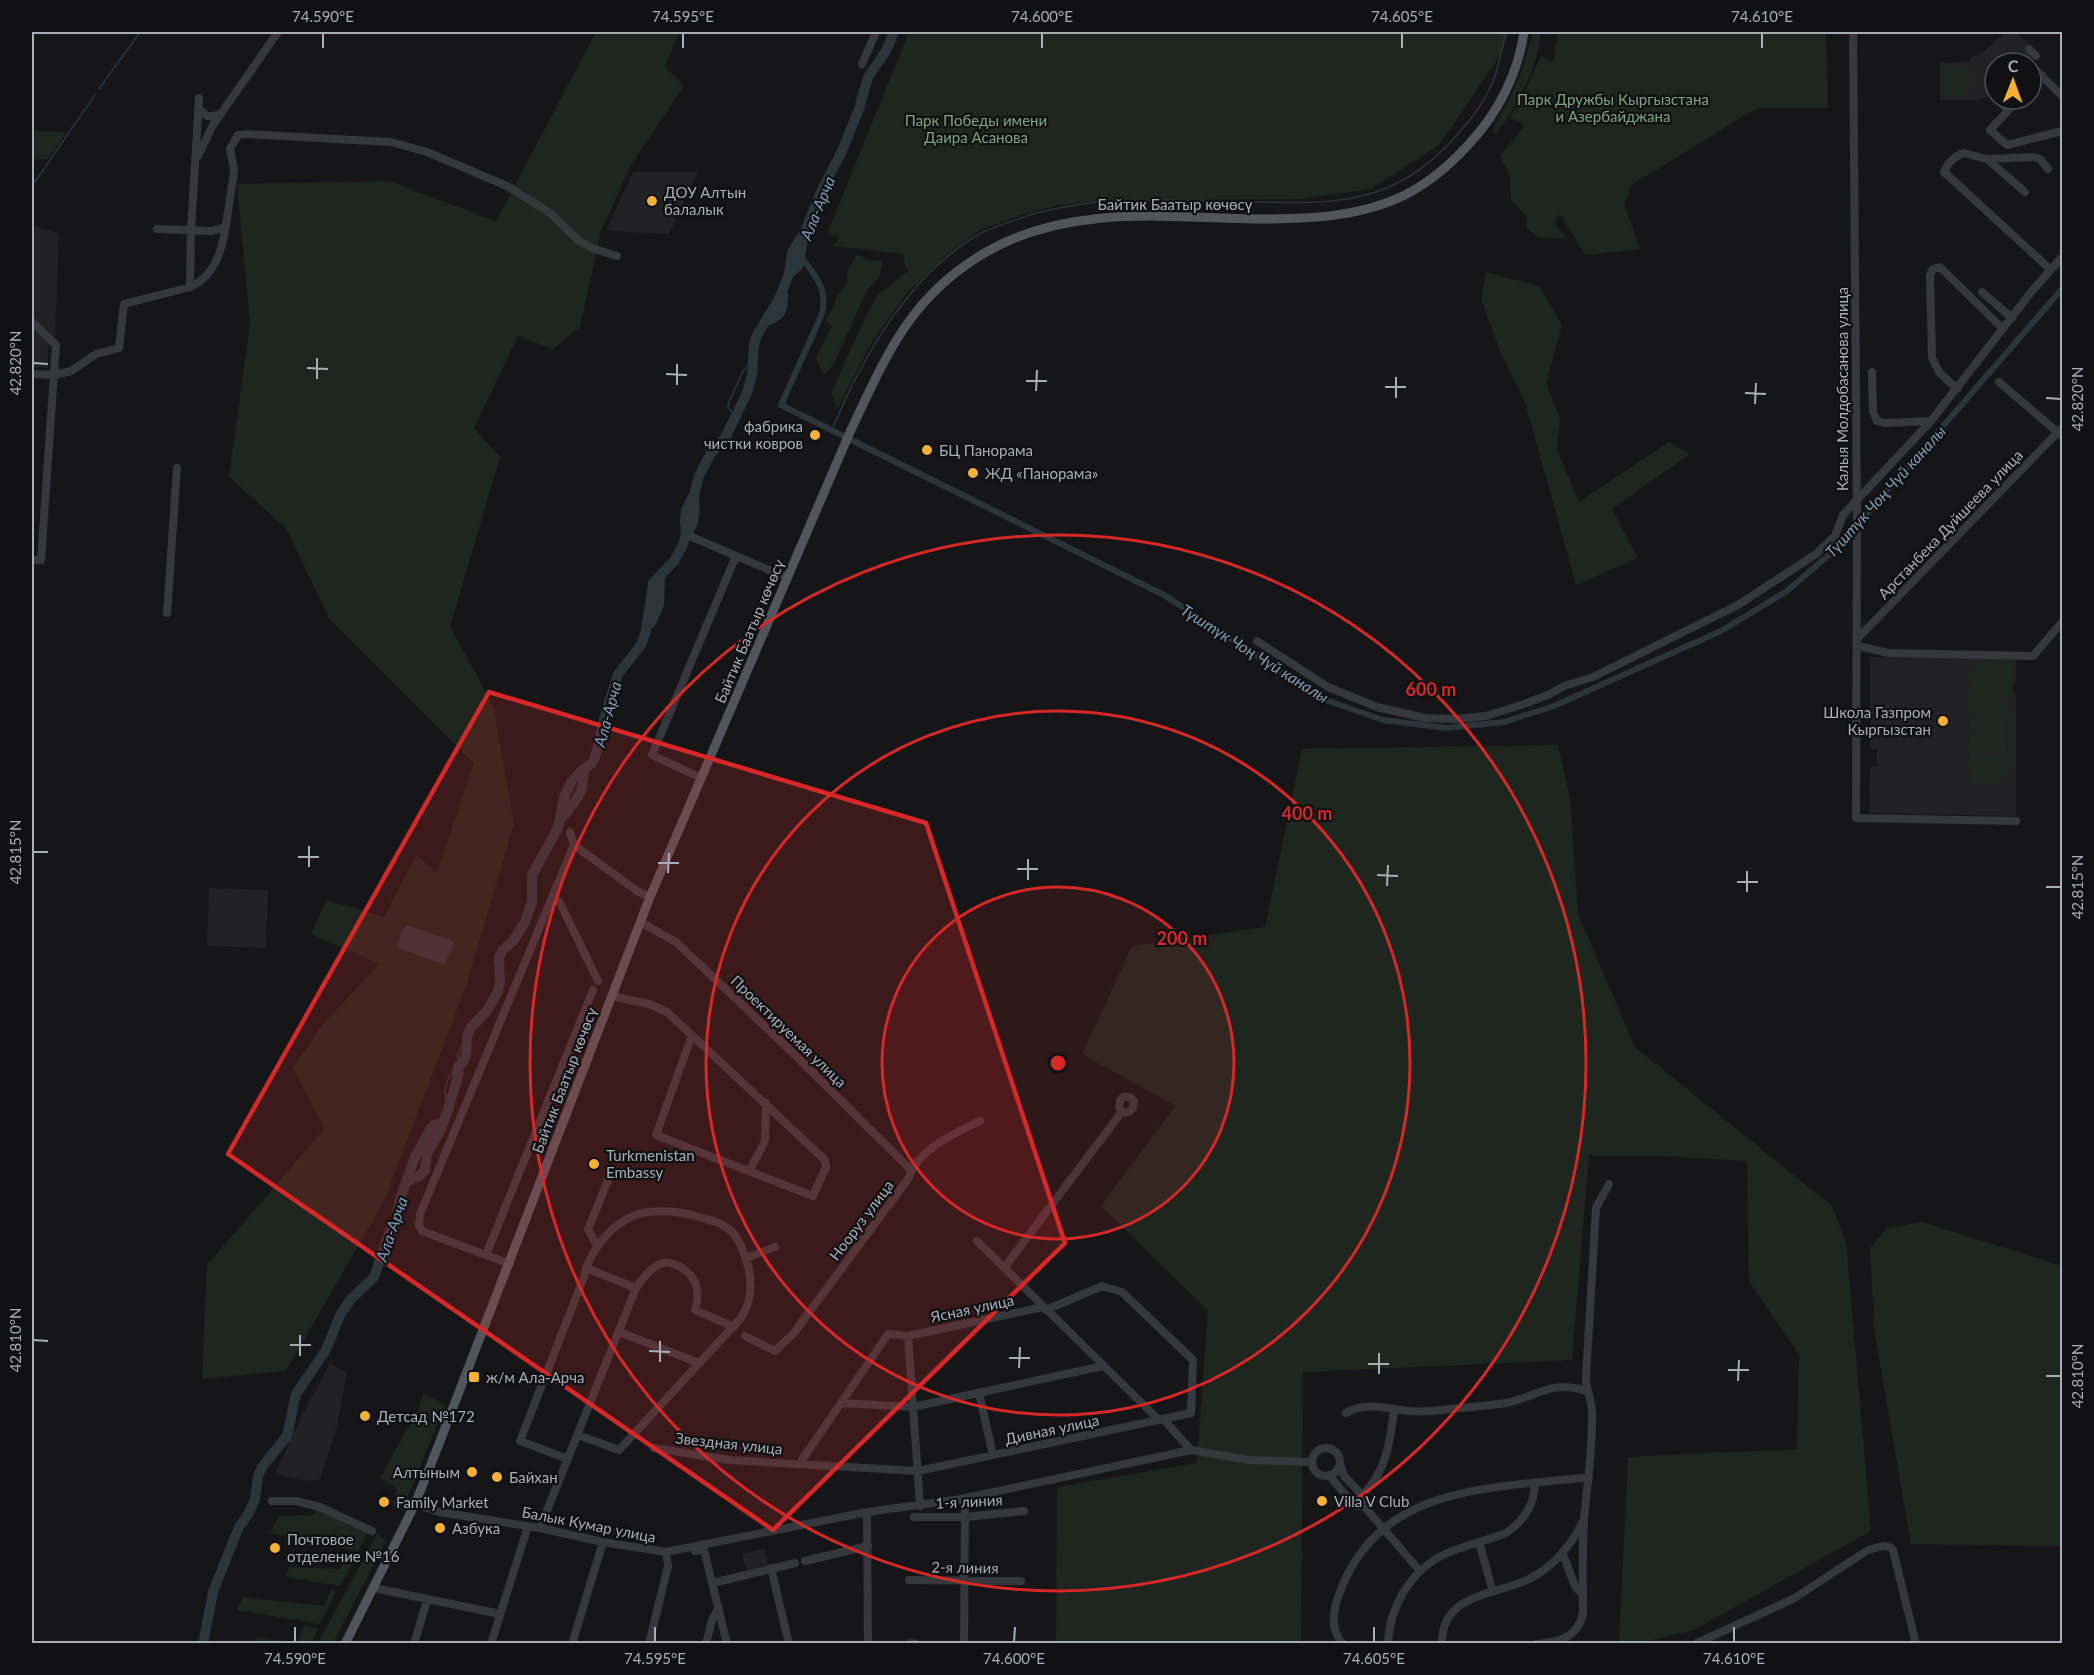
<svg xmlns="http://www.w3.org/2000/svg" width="2094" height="1675" font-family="Lato,sans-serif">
<rect width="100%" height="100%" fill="#161618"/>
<path fill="#222225" d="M2006 32H2016L2036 52 2025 63H1995L1994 95 1979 100H1940V63L1970 62 1971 57 1982 53Z
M633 172H698L669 234 606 231Z
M32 226 59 233 55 336 48 349V368L32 367Z
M1870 657 2016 658V683L2011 688 2016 693V816L1869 813 1870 767 1877 766V749H1870Z
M209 888 268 890 266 948 207 946Z
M330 1363 347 1373 337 1426 320 1479 311 1481 275 1474 300 1419Z
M764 1548 768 1565 746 1570 742 1554Z"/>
<path fill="#1e261f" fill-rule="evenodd" d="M596 32H680L665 66 684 86 632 163 601 231 580 327 553 349 518 336 474 428 500 457 450 627 493 705 514 824 467 983 384 1201 286 1371 202 1379 207 1265 324 1129 293 1068 323 1024 379 964 311 934 326 900 384 917 416 855 437 872 474 763 329 618 286 528 229 477 250 324 237 184 389 181 496 221Z
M909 32H1509L1502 53 1439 145 1371 189 1300 199 1116 200 1060 205 1024 214 978 231 944 257 908 292 873 340 838 408 831 393 867 313 879 294 909 270 905 266 904 254 833 246 840 237 827 234Z
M1533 32H1541C1536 71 1519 104 1495 135L1493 131C1495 121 1502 114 1506 105 1519 82 1526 57 1533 32Z
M1558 32H1826L1828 108H1757L1630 186 1629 195 1624 203 1640 249 1585 255 1560 214 1554 223 1567 239 1537 237 1526 228 1527 216 1511 201 1510 177 1500 156 1522 129 1524 123 1510 118 1523 95 1541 56 1553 62Z
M1942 68H1971V86H1963V96H1942Z
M32 131 67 132 48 159H32Z
M857 254 869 260 881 261 882 265 879 278 868 289 833 365 824 375 816 358 832 326 825 321 834 306 836 298 846 285 848 270Z
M1486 272 1539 286 1562 325 1546 383 1560 419 1557 450 1579 502 1669 442 1690 454 1612 509 1638 558 1576 585 1525 402 1500 351 1481 299Z
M1977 660H2014L2013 685 2011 688 2013 690V696H1998L2006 702 2012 713 2011 770 2003 780 1996 783 1970 781 1971 714 1968 708 1969 687H1971V674H1977ZM1977 709V752H2005L2006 709 2007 710 2008 764 2006 770V755H1977L1976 769 1975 714Z
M1558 745 1570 798 1578 914 1635 1047 1832 1206 1846 1242 1871 1531 1694 1630 1639 1643H1619L1628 1457 1797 1449 1799 1354 1749 1282 1747 1161 1641 1155H1589L1572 1360 1303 1372 1301 1643 1056 1644 1057 1487 1197 1463 1208 1311 1101 1206 1175 1106 1082 1054 1132 946 1265 927 1302 749Z
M1923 1222 2062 1266V1546L1911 1544 1875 1335 1870 1248 1887 1228Z
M423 1393 445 1405 402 1511 393 1506 397 1489 380 1478 407 1429 416 1419Z
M317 1509 368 1532 358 1551 270 1533 279 1516 313 1515Z
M377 1534 386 1541 333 1643H318Z
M345 1554 357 1556 340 1586 286 1577 289 1567 340 1569Z
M331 1590 336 1591 320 1624 237 1610 243 1597 324 1606Z
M304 1626 318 1629 311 1643H253L256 1637 297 1643Z"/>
<path fill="#2c353c" d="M407 925 452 941 454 943 449 956 443 964 398 948C397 941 402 930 407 925Z"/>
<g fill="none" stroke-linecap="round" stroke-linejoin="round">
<path stroke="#2c353c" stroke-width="1.5" d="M99 89 140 32
M32 186 95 95
M735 417 728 407 729 402 743 371 752 362
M832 430C863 355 908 276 979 234 987 230 996 227 1004 224 1085 191 1178 201 1264 202 1301 203 1340 204 1376 192 1407 182 1435 160 1456 136 1471 120 1483 104 1492 84 1499 68 1502 48 1506 32
M569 787V807
M451 1096C460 1088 465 1076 462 1064
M448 1106C442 1092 446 1076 458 1067V1053L467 1037"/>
<path stroke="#2c353c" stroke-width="6" d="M800 255C815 276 828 287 822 314L781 405 1164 595 1323 699 1383 720 1446 728 1504 722 1554 706 1721 631 1787 591 1839 546 2062 289"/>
<path stroke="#2c353c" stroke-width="10" d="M789 274 792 253 800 239
M765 322C782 314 783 313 783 294
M686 534C696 524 695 509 694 495
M651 623 659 605 660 576
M561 819 576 800 582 789 584 769
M406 1182 415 1157 431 1128 434 1125 443 1123
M203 1644 213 1592 239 1527 249 1513 255 1499 258 1476 262 1467 287 1436 296 1394 326 1350 340 1315 350 1300 374 1277 389 1234 395 1225 399 1202 406 1182 421 1175 425 1170 427 1154 440 1131 447 1113 457 1080 458 1067 462 1064 466 1055 467 1037 471 1027 487 1011 498 991 500 983 499 958 502 951 513 941 525 922 532 902V875L558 828 564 797 571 782 579 773 592 763 595 758 606 712 618 674 641 645 646 631 653 583 674 561 682 547 686 535 685 521 686 510 694 495 699 476 711 453 725 438 747 393 752 375 754 345 757 335 779 299 789 274 798 266 804 234 820 194 842 151 859 109 868 77 886 51 894 32"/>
<path stroke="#37383d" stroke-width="8" d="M1853 32 1857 518 1856 818 2016 821
M2029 49 2036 56
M862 64 876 32
M2031 65 2062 96
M2031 87 2042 75
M1997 99 2008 110
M2019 99 1990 130 2007 145 2062 131
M199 109 207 116 220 115
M198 156 213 125 278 32
M1987 159 2025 192
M2048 169 2040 159 2033 157 1987 159 1964 153C1955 155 1947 164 1944 172L2050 269
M157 229 212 231 225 227
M190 287 191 230 199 98
M1982 292 2012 318
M32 322 56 345 41 560H32
M1872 372 1873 412 1877 421 1884 423 1931 421
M32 374 54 375 71 371 96 354 119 348 124 304 190 287C229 270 225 216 233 180L234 169 230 149 238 135 247 134 391 142 427 152 507 186 550 213 578 240 592 248 617 256
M1999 382 2062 436
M1957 389 1939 372 1932 358 1930 275 1933 269 1940 267 2003 329
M692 537 788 578
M167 613 177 468
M1857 639 2062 428
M1257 641 1328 687 1377 707 1425 718 1456 719 1486 716 1524 704 1550 694 1564 686 1593 677 1738 605 1816 554 1835 536 1843 515 1931 421 2032 291 2062 257
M1857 646 1889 653 2033 656 2062 622
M701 778 652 755 736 556
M570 832 574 845 637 891 650 897
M553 897 560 903 598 981
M640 922 676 942 793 1053 911 1170
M612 996 649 1004 667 1012 825 1160 826 1167 813 1196 656 1135 692 1035
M750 1170 765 1141 766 1103
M977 1241 1159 1420
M597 1246 588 1229 609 1178
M486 1255 593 990
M746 1258 775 1247
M510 1264 422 1231 419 1225 420 1214 574 845
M586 1268 636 1288
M1004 1268 1121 1113 1129 1112 1133 1108 1134 1101 1130 1097H1123L1120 1100 1119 1107 1121 1113
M619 1332 699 1363
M745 1336 775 1351 793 1334 908 1179C919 1148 952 1135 980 1121
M908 1336 920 1506
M979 1393 993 1455
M841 1403 913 1407 1103 1366
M1346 1413C1365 1401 1388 1409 1409 1411 1423 1412 1437 1411 1451 1409 1469 1407 1488 1406 1506 1403 1538 1397 1550 1379 1586 1391
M1163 1419 1191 1450
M654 1448 729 1460 918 1471 1191 1413 1193 1360 1122 1292 1102 1286 1046 1310
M1312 1462a14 14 0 1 1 28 0a14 14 0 1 1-28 0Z
M568 1459 520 1441 584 1277C590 1248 617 1216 648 1212 665 1210 683 1212 699 1217 710 1220 724 1223 732 1232 741 1242 746 1257 749 1270 752 1289 751 1301 741 1318L619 1450 578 1435
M802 1464V1460L888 1334 908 1336 1043 1307
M1329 1475 1354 1505 1359 1506 1362 1504 1364 1497 1344 1476 1340 1464
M1363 1494C1387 1471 1390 1441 1394 1410
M961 1499 965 1506 964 1644
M272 1501H296L320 1507 372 1531
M415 1504 439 1512 540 1528 603 1542 666 1552 668 1566 649 1644
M1362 1504 1420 1571
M867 1512 868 1644
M914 1517H965L1024 1511
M540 1528 636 1288C642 1279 652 1265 664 1263 670 1262 677 1265 682 1268 698 1279 700 1291 695 1310L734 1327
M1479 1542 1493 1592
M695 1551 704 1550 727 1644
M666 1552 867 1512 961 1499 1191 1450 1249 1460 1312 1462
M1563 1554 1575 1586 1582 1594
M805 1561 868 1546
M771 1568 789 1644
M909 1580 1021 1581
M713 1583 795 1563
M374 1588 500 1614
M910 1643 916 1644
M414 1644 427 1600
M491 1644 528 1526
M572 1644 603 1542
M706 1644 712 1620 719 1607
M1343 1644C1329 1629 1333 1609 1340 1592 1380 1483 1493 1489 1589 1477
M1388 1644C1389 1607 1411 1570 1445 1554 1465 1545 1486 1541 1506 1533 1524 1521 1534 1505 1535 1484
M1442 1644C1441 1592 1497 1596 1531 1578 1555 1565 1571 1546 1583 1521
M1537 1644C1559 1642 1578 1638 1583 1613 1583 1582 1582 1551 1584 1521 1587 1484 1593 1447 1592 1410 1591 1398 1586 1390 1586 1378L1596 1208 1609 1184
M1695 1644 1793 1599 1868 1550 1883 1546 1890 1547 1893 1550 1916 1644"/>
<path stroke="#53555c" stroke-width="9" d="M345 1644 415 1504 437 1449 650 897 850 432C886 356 910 295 988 251 1069 205 1165 217 1254 219 1306 219 1358 218 1405 195 1430 182 1451 164 1469 144 1498 113 1518 74 1524 32"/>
</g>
<path fill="#d62828" fill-opacity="0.2" stroke="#d62828" stroke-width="4.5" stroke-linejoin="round" d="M489 692 926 823 1065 1243 773 1530 228 1154Z"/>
<path fill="none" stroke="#a8adb8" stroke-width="2" d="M323 48V33M683 48V33M1042 48V33M1402 48V33M1762 48V33M33 363 48 364M307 368 328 369M666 374 687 375M317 379V358M1026 381H1047M677 385V364M1385 387H1406M1036 391 1037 370M1745 393 1766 394M1396 398V377M2046 398 2061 399M1755 404 1756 383M33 852H48M298 857H319M658 863H679M309 867V846M1017 869H1038M668 873 669 853M1377 875 1398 876M1028 880V859M1737 882H1758M1387 886 1388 865M2046 887H2061M1747 892V871M33 1340 48 1341M290 1345H311M649 1351 670 1352M300 1356V1335M1009 1358H1030M660 1362V1341M1368 1364H1389M1019 1368 1020 1347M1728 1370H1749M1379 1374V1353M2046 1376H2061M1738 1381 1739 1360M295 1642V1627M655 1642V1627M1014 1642 1015 1627M1374 1642V1627M1734 1642V1627"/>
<circle cx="1058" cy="1063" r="176" fill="#d62828" fill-opacity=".12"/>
<g fill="none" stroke="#d62828" stroke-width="3">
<circle cx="1058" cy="1063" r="176"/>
<circle cx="1058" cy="1063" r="352"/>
<circle cx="1058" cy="1063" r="528"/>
</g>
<g fill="#f2b134" stroke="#111113" stroke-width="2">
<circle cx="652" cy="201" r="6"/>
<circle cx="815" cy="435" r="6"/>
<circle cx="927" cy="450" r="6"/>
<circle cx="973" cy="473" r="6"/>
<circle cx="1943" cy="721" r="6"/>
<circle cx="594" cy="1164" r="6"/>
<rect x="468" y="1371" width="12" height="12" rx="3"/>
<circle cx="365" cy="1416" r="6"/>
<circle cx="472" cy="1472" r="6"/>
<circle cx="497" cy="1477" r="6"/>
<circle cx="1322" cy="1501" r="6"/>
<circle cx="384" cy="1502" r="6"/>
<circle cx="440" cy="1528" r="6"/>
<circle cx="275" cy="1548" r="6"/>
</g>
<g text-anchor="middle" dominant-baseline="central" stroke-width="4.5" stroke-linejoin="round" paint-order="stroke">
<g font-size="15" fill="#7fa381" stroke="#111113">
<text x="1613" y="99">Парк Дружбы Кыргызстана<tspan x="1613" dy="17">и Азербайджана</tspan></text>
<text x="976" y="120">Парк Победы имени<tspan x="976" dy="17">Даира Асанова</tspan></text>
</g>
<g font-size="15" fill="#a8adb8" stroke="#111113" text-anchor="start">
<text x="664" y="192">ДОУ Алтын<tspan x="664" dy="17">балалык</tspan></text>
<text x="803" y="426" text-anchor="end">фабрика<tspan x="803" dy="17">чистки ковров</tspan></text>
<text x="939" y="450">БЦ Панорама</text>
<text x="985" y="473">ЖД «Панорама»</text>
<text x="1931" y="712" text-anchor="end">Школа Газпром<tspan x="1931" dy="17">Кыргызстан</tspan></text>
<text x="606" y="1155">Turkmenistan<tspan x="606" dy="17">Embassy</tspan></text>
<text x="486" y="1377">ж/м Ала-Арча</text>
<text x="377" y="1416">Детсад №172</text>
<text x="460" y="1472" text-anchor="end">Алтыным</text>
<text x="509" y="1477">Байхан</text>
<text x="1334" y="1501">Villa V Club</text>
<text x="396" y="1502">Family Market</text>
<text x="452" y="1528">Азбука</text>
<text x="287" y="1539">Почтовое<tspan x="287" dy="17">отделение №16</tspan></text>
</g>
<g font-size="15" fill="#a8adb8" stroke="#111113">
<text x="1175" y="204">Байтик Баатыр көчөсү</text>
<text transform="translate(1842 389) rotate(-90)">Калыя Молдобасанова улица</text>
<text transform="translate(1950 524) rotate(-46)">Арстанбека Дуйшеева улица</text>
<text transform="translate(749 631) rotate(-67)">Байтик Баатыр көчөсү</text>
<text transform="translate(789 1031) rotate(44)">Проектируемая улица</text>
<text transform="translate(564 1080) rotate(-69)">Байтик Баатыр көчөсү</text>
<text transform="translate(861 1220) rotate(-53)">Нооруз улица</text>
<text transform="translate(972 1308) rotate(-12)">Ясная улица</text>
<text transform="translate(1052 1429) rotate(-12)">Дивная улица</text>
<text transform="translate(729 1443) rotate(6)">Звездная улица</text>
<text transform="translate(969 1501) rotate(-3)">1-я линия</text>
<text transform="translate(589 1524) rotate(11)">Балык Кумар улица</text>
<text transform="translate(965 1567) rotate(1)">2-я линия</text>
</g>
<g font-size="16" font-style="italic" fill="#7f9bb3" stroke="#111113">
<text transform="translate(817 208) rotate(-68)">Ала-Арча</text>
<text transform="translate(1885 491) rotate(-48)">Түштүк Чоң Чүй каналы</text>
<text transform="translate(1255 653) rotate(32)">Түштүк Чоң Чүй каналы</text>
<text transform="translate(607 714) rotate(-75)">Ала-Арча</text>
<text transform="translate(391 1229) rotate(-71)">Ала-Арча</text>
</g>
</g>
<circle cx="1058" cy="1063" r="9" fill="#d62828" stroke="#111113" stroke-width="3"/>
<g font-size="18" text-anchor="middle" font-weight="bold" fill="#d62828" stroke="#111113" stroke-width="4.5" stroke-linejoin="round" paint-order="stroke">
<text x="1431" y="696">600 m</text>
<text x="1307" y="820">400 m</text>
<text x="1182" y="945">200 m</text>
</g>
<rect width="2094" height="1675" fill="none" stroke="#111113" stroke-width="66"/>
<g transform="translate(2013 81) rotate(1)"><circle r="28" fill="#111113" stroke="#4d4f55" stroke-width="1.5"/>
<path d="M0-4.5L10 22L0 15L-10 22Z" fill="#f2b134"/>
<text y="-9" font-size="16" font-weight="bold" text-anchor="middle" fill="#a8adb8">С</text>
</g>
<rect x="33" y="33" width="2028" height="1609" fill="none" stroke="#a8adb8" stroke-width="2"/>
<g font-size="15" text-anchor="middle" fill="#a8adb8">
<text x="323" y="22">74.590°E</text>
<text x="683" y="22">74.595°E</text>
<text x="1042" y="22">74.600°E</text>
<text x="1402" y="22">74.605°E</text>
<text x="1762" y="22">74.610°E</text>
<text transform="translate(16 363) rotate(-90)" y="5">42.820°N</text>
<text transform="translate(2078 399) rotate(-90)" y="5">42.820°N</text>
<text transform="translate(16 852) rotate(-90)" y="5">42.815°N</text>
<text transform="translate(2078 887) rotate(-90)" y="5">42.815°N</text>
<text transform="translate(16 1340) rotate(-90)" y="5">42.810°N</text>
<text transform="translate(2078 1376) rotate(-90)" y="5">42.810°N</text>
<text x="295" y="1664">74.590°E</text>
<text x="655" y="1664">74.595°E</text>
<text x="1014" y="1664">74.600°E</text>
<text x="1374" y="1664">74.605°E</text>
<text x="1734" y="1664">74.610°E</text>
</g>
</svg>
